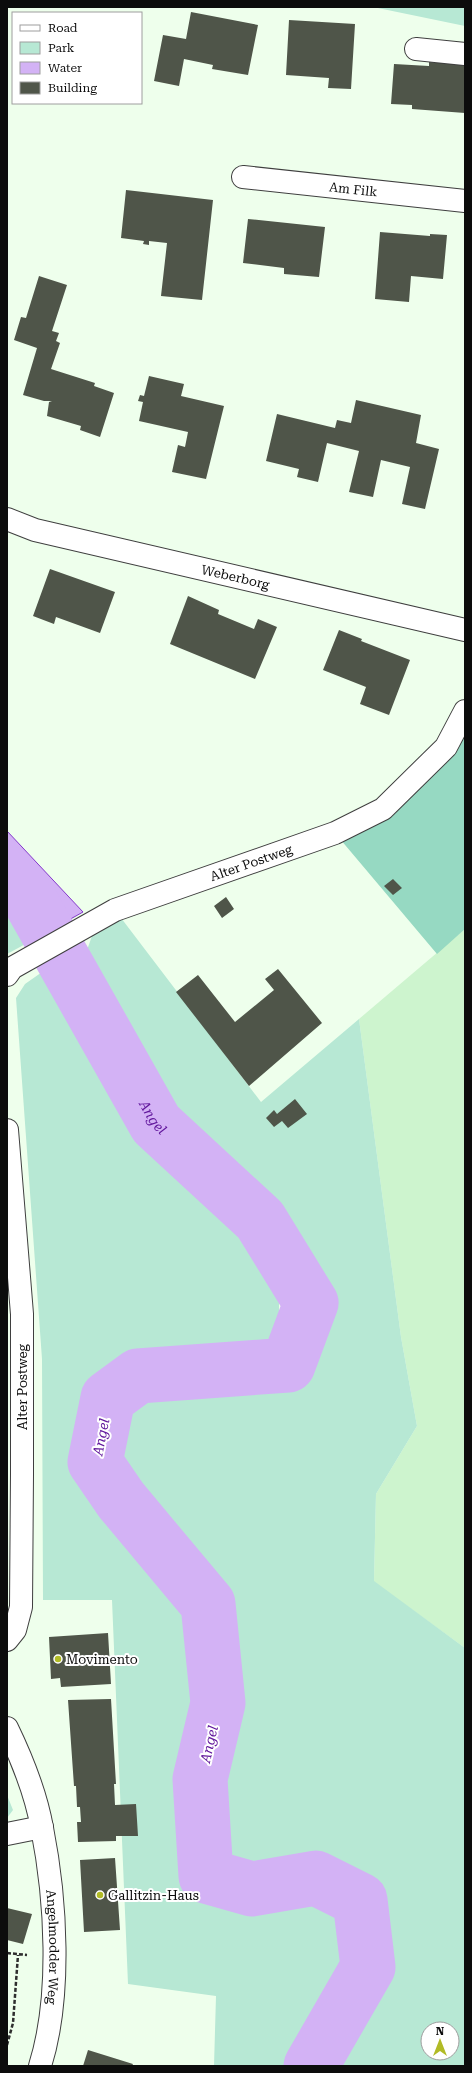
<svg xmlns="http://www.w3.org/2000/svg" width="472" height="2073" font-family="'Roboto Serif',serif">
<rect width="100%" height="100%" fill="#eeffec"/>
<path fill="#cdf4ce" d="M465 929V1648L374 1582 376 1494 417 1426 401 1337 359 1019Z"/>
<path fill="#b7e8d4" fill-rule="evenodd" d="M373 7H465V26Z
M7 897 12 908 33 940 7 954Z
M115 910 261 1102 359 1019 401 1337 417 1426 376 1494 374 1581 465 1648V2066H311L368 1967 360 1900 316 1878 252 1889 206 1876 200 1779 218 1703 208 1604 121 1500 95 1462 108 1398 138 1376 288 1365 311 1303 260 1219 156 1124 87 950 98 919ZM428 2029H452V2053H428Z
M45 970 137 1133 184 1179 243 1228 279 1285V1328L264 1351 137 1370 102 1396 89 1462 117 1505 198 1605 211 1706 194 1776 199 1880 251 1895 314 1884 353 1902 360 1965 304 2066H214L216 1996 128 1984 112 1600H43L42 1359 16 998 25 984Z
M7 1795 13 1810 7 1818Z"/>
<path fill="#96d9c2" d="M465 711V929L437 954 335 833 383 809Z"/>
<path fill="#d3b2f5" stroke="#8439cb" d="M7 831 83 912 33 940 12 908 7 897Z"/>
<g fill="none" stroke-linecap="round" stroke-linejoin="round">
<path stroke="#d3b2f5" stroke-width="55" id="s1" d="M7 873 29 899 156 1124 260 1220 311 1303 288 1365 138 1376 108 1398 95 1462 121 1500 208 1604 218 1703 200 1779 206 1876 252 1889 316 1878 360 1900 368 1967 311 2066"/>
</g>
<path fill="#4f5549" d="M191 12 258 25 248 75 212 69 213 65 184 59 179 86 154 81 163 35 186 39Z
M289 20 355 24 351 89 328 88 329 78 286 75Z
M429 62 465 64V113L412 109V105L391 104 394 64 429 66Z
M126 190 213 200 202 300 161 296 167 243 149 241V245L143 244 144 241 121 238Z
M248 219 325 227 319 277 284 274V268L243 263Z
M380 232 430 236V234L447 235 443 279 411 276 409 302 375 299Z
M39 276 67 285 52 331 59 333 56 341 60 343 51 369 95 383 94 386 114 393 100 437 80 430 81 426 47 416 49 402 52 401H44L23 395 37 348 14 340 21 317 26 318Z
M149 376 184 384 181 396 224 406 206 479 172 472 178 445 185 447 188 432 139 421 143 402 138 401 140 395 144 396Z
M356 400 421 415 416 443 439 449 425 509 402 504 410 467 381 460 373 497 349 492 359 451 327 443 318 482 297 477 299 469 266 461 277 414 335 428 337 420 351 423Z
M50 569 115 592 100 633 56 617 54 624 33 616Z
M188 596 219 610 218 614 254 629 258 619 277 627 255 679 170 644Z
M339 630 362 639 361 641 410 660 389 715 360 704 366 687 323 670Z
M393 879 402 888 393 895 384 886Z
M226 897 234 909 222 918 214 906Z
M278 969 322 1023 249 1086 176 992 198 975 235 1022 274 990 265 979Z
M295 1099 307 1114 288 1128 282 1121 274 1127 266 1118 274 1110 277 1114Z
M108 1633 111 1684 61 1687 60 1678 51 1679 49 1637Z
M111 1699 116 1784H114L115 1805 136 1804 138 1836H116V1841L78 1842 77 1822H81L80 1807H77L76 1786H74L68 1700Z
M115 1858 120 1930 84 1932 80 1860Z
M7 1908 32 1914 23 1944 7 1940Z
M88 2050 133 2064 132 2066H83Z"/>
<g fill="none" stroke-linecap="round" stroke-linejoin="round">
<defs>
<g id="minor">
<path d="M416 49 465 54"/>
<path id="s2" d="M243 177 465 201"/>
<path id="s3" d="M7 519 35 530 465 630"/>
<path id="s4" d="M7 975 12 968 115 910 335 833 383 809 446 747 465 711"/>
<path d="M7 1130 22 1314V1474L21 1607 15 1630 7 1640"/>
<path id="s5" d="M7 1728C22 1759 36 1794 42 1828 56 1899 62 1996 40 2066"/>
<path d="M7 1834 42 1827"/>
</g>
</defs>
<use href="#minor" stroke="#3f3f3f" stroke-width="24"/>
<path stroke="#2e2e2e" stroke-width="2.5" stroke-dasharray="4 2" stroke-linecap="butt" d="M7 1953 27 1955
M7 2045 13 2023 18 1955"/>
<use href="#minor" stroke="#fff" stroke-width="22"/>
</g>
<g fill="#b1bb26" stroke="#fff" stroke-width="1.5">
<circle cx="58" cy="1659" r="4"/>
<circle cx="100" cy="1895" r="4"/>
</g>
<g text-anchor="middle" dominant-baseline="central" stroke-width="4" stroke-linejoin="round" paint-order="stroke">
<g font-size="13" fill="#0c0c0c" stroke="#fff">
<text stroke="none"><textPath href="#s2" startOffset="111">Am Filk</textPath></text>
<text stroke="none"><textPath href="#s3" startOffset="236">Weberborg</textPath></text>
<text stroke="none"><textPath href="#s4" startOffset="271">Alter Postweg</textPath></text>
<text transform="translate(22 1387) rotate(-90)">Alter Postweg</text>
<text stroke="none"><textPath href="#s5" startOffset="226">Angelmodder Weg</textPath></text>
</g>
<g font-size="13" fill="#0c0c0c" stroke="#fff" text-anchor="start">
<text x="66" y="1659">Movimento</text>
<text x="108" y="1895">Gallitzin-Haus</text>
</g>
<g font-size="14" font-style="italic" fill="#61179c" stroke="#fff">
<text stroke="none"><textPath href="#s1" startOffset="285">Angel</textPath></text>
<text transform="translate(101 1437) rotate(-79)">Angel</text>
<text transform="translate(209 1744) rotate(-77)">Angel</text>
</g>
</g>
<rect width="472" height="2073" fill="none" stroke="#0c0c0c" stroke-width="16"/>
<rect x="12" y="12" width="130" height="92" fill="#ffffff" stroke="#9e9e9e"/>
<rect x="20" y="25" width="20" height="6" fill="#ffffff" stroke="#9e9e9e"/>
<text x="48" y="32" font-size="12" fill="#0c0c0c">Road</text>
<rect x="20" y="42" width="20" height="12" fill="#b7e8d4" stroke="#9e9e9e"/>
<text x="48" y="52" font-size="12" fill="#0c0c0c">Park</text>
<rect x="20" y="62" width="20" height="12" fill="#d3b2f5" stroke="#9e9e9e"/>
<text x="48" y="72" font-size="12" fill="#0c0c0c">Water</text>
<rect x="20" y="82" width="20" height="12" fill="#4f5549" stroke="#9e9e9e"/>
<text x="48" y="92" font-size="12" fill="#0c0c0c">Building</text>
<g transform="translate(440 2041)"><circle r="19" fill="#ffffff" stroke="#9e9e9e"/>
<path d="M0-3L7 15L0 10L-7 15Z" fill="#b1bb26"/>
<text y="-6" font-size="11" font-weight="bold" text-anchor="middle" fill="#0c0c0c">N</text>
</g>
</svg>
